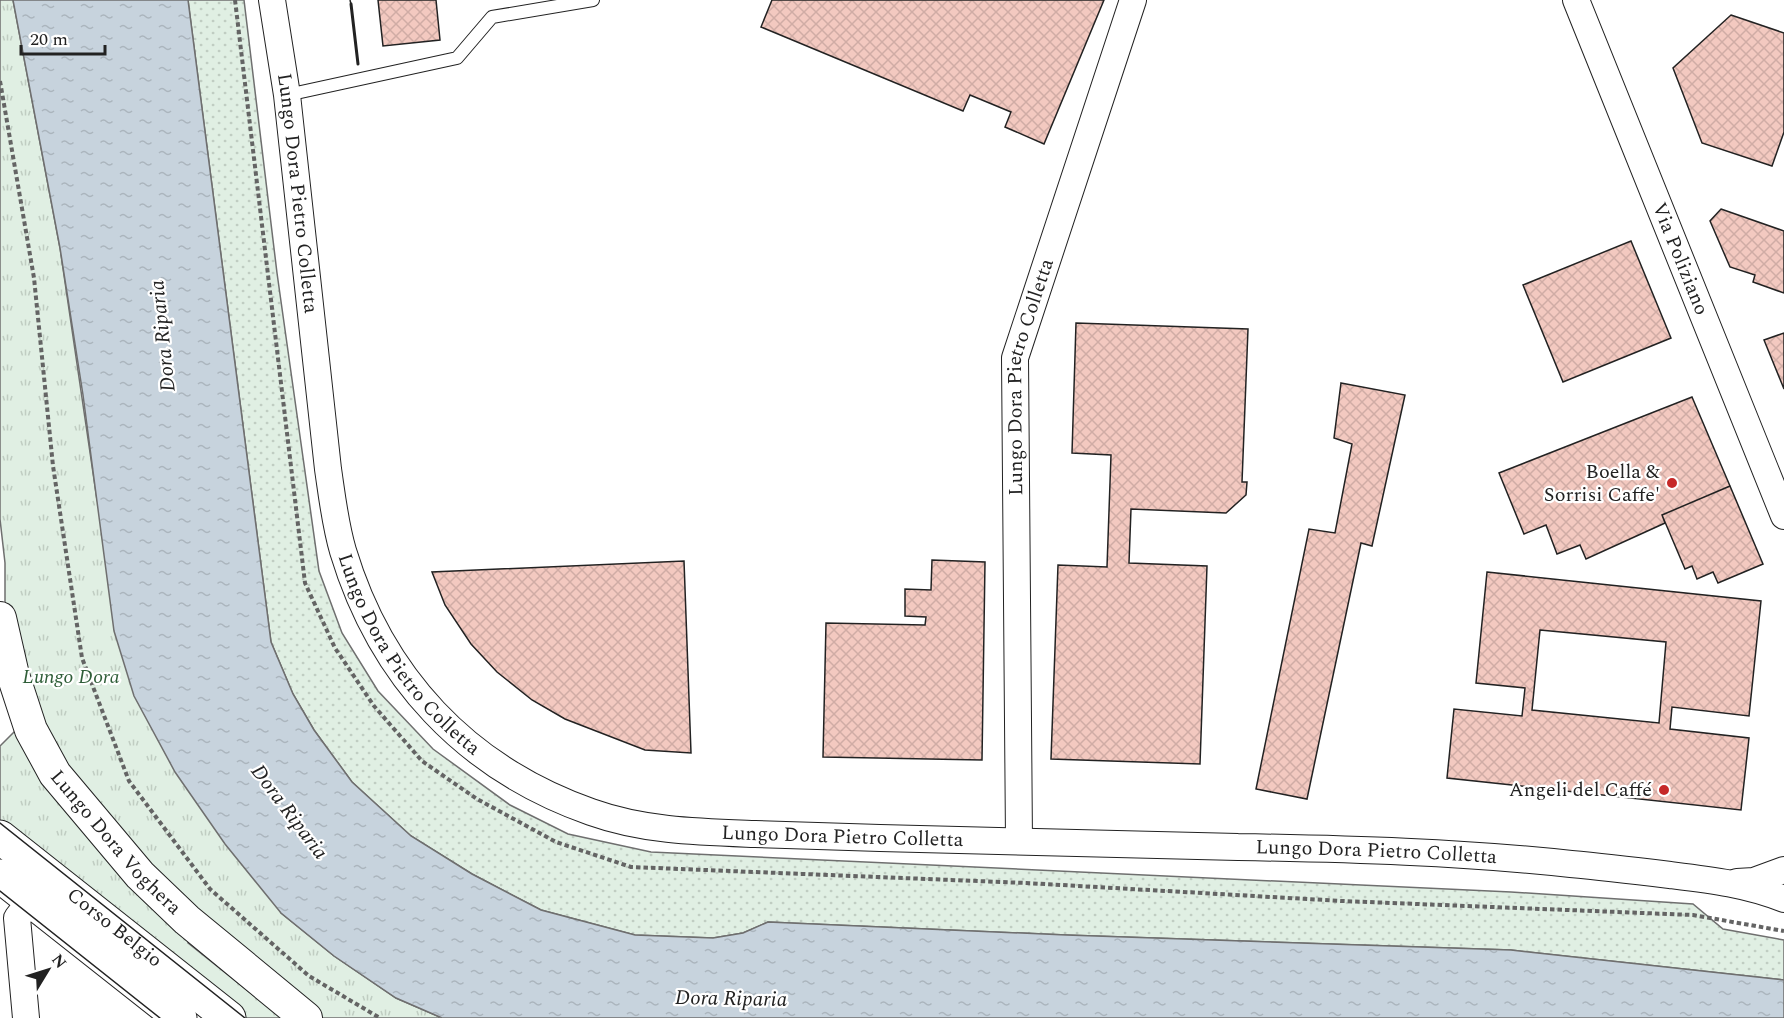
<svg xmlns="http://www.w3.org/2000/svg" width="1784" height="1018" font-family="Spectral,serif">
<defs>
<pattern id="grass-dots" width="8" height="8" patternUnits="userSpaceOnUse" patternTransform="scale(1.5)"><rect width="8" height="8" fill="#e0efe3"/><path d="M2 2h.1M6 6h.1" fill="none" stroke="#c0cdc2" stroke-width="1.8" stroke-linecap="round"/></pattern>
<pattern id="park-tufts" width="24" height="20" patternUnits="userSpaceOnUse" patternTransform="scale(1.5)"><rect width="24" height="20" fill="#e0efe3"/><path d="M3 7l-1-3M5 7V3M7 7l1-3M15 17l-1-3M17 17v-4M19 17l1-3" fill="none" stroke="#c0cdc2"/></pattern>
<pattern id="water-ripples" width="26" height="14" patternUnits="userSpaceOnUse" patternTransform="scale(1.5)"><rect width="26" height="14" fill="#c7d3dd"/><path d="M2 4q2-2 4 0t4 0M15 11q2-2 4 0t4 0" fill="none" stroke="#abb5bd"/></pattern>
<pattern id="building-cross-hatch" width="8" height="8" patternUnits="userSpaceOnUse" patternTransform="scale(1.5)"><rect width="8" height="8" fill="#f3c9c0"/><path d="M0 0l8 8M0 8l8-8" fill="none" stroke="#d0aca5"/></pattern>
</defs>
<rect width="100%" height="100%" fill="#fff"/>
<path fill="url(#grass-dots)" stroke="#6f6f6f" stroke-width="1.5" d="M188 0H244L277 273 319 571 342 633 378 691 433 749 510 805 568 834 651 852 1511 892 1693 904 1723 929 1784 940V980L1511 950 1066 935 768 922 743 933 713 938 635 935 541 910 472 874 411 836 352 782 314 730 293 694 271 642Z"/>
<path fill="url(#park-tufts)" stroke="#6f6f6f" stroke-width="1.5" d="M0 0H13L60 248 97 500 281 913 334 956 396 998 442 1018H313L188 920V943L282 1018H245L0 823V746L30 716 5 611V563L0 519Z"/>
<path fill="url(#water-ripples)" stroke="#6f6f6f" stroke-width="1.5" d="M13 0H188L271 642 293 694 314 730 352 782 411 836 472 874 541 910 635 935 713 938 743 933 768 922 1066 935 1511 950 1784 980V1018H442L396 998 334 956 281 913 225 844 175 772 134 696 114 631 83 395 60 248Z"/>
<path fill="url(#building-cross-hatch)" stroke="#222" stroke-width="1.5" fill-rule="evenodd" d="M378 0H436L440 40 383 46Z
M772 0H1104L1044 144 1005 127 1011 112 970 95 963 111 761 27Z
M1731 15 1784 33V132L1772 166 1702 143 1673 68Z
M1721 209 1784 231V293L1753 282 1755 275 1730 267 1710 221Z
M1631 241 1671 338 1563 382 1523 285Z
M1076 323 1248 329 1242 482H1247L1246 495 1226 513 1131 509 1129 563 1207 566 1200 764 1051 759 1058 565 1107 567 1111 455 1072 453Z
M1784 333V389L1764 340Z
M1341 383 1405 395 1372 546 1361 543 1307 799 1256 789 1309 529 1335 533 1352 444 1334 438Z
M1692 397 1730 486 1662 515 1665 523 1586 559 1580 545 1557 554 1546 525 1524 534 1499 473Z
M1730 486 1763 564 1718 583 1713 572 1697 579 1692 566 1685 569 1662 515Z
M932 560 985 562 982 760 823 757 826 623 925 625 926 617 905 616V589L931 590Z
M684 561 691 753 645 750 565 719 532 700 497 672 471 644 445 605 432 572Z
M1487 572 1761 601 1749 716 1672 707 1670 729 1749 738 1741 810 1447 778 1454 709 1522 716 1525 688 1476 683ZM1540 630 1666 642 1659 723 1532 710Z"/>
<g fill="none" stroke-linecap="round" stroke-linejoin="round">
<defs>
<path id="service" d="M287 95 457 58 492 17 593 0"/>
<g id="minor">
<path id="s1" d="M272 0 287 95 328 469C332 496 335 524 343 551 381 677 466 768 591 812 644 831 699 832 755 834 797 835 838 837 880 838 1000 841 1119 844 1238 847 1350 849 1461 852 1571 864 1604 867 1637 871 1670 875 1711 880 1746 884 1784 899"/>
<path id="s2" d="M1576 0 1784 516"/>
<path id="s3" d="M1019 841 1015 358 1133 0"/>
<path d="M1737 882 1754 881 1784 870"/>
<path d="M26 1018 17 918 41 887"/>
</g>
<g id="tertiary">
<path id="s4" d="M0 618 13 675 31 730 55 774 140 875 187 920 306 1018"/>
</g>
<g id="secondary">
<path id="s5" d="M0 837 229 1018"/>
<path d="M0 876 180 1018"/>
</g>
</defs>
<use href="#service" stroke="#222" stroke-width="14"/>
<use href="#minor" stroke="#222" stroke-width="28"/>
<use href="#tertiary" stroke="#222" stroke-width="34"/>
<use href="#secondary" stroke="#222" stroke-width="35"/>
<path stroke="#646464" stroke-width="4" stroke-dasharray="4.5 3" stroke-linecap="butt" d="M235 0 305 583 335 648 374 706 422 761 477 799 556 842 631 867 1026 883 1342 901 1693 915 1784 931
M0 81 34 278 53 466 82 658 129 781 210 889 309 976 380 1018"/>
<use href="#service" stroke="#fff" stroke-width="12"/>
<use href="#minor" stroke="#fff" stroke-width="26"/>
<use href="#tertiary" stroke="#fff" stroke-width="32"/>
<use href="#secondary" stroke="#fff" stroke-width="33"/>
<path stroke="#222" stroke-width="1.5" d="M0 823 245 1018
M0 891 160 1018"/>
<path stroke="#222" stroke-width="1.5" stroke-dasharray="8 3" stroke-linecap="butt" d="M350 0 351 4"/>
<path stroke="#222" stroke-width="3" d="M351 4 358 64"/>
</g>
<g fill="#c62828" stroke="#fff" stroke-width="2">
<circle cx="1672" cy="483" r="6"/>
<circle cx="1664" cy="790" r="6"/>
</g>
<g text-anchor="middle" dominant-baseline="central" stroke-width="4.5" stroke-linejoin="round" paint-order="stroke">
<g font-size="20" fill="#222" stroke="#fff">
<text stroke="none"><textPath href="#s1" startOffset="195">Lungo Dora Pietro Colletta</textPath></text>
<text stroke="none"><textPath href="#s2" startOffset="279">Via Poliziano</textPath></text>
<text stroke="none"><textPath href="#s3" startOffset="466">Lungo Dora Pietro Colletta</textPath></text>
<text stroke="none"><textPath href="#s1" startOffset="680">Lungo Dora Pietro Colletta</textPath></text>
<text stroke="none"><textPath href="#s1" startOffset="1184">Lungo Dora Pietro Colletta</textPath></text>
<text stroke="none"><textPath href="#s4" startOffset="258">Lungo Dora Voghera</textPath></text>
<text stroke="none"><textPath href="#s1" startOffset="1718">Lungo Dora Pietro Colletta</textPath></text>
<text stroke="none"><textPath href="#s5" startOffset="146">Corso Belgio</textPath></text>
</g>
<g font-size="20" fill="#222" stroke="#fff" text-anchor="end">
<text x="1660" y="472">Boella &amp;<tspan x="1660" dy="23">Sorrisi Caffe'</tspan></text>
<text x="1652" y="790">Angeli del Caffé</text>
</g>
<g font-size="20" font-style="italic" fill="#2f5e38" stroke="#fff">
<text x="71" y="677">Lungo Dora</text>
</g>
<g font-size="21" font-style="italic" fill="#222" stroke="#fff">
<text transform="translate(163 336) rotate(-96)">Dora Riparia</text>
<text transform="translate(289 812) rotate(53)">Dora Riparia</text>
<text transform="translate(731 999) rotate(1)">Dora Riparia</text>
</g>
</g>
<g transform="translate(48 970) rotate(52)" stroke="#ffffff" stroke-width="4.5" paint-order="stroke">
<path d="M0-4.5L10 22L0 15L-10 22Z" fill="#222222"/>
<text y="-9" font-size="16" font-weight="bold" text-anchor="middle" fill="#222222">N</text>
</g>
<path d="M21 45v9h84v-9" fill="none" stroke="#222222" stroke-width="3"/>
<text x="30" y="45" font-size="18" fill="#222222" stroke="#ffffff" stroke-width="4.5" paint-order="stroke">20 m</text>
</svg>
